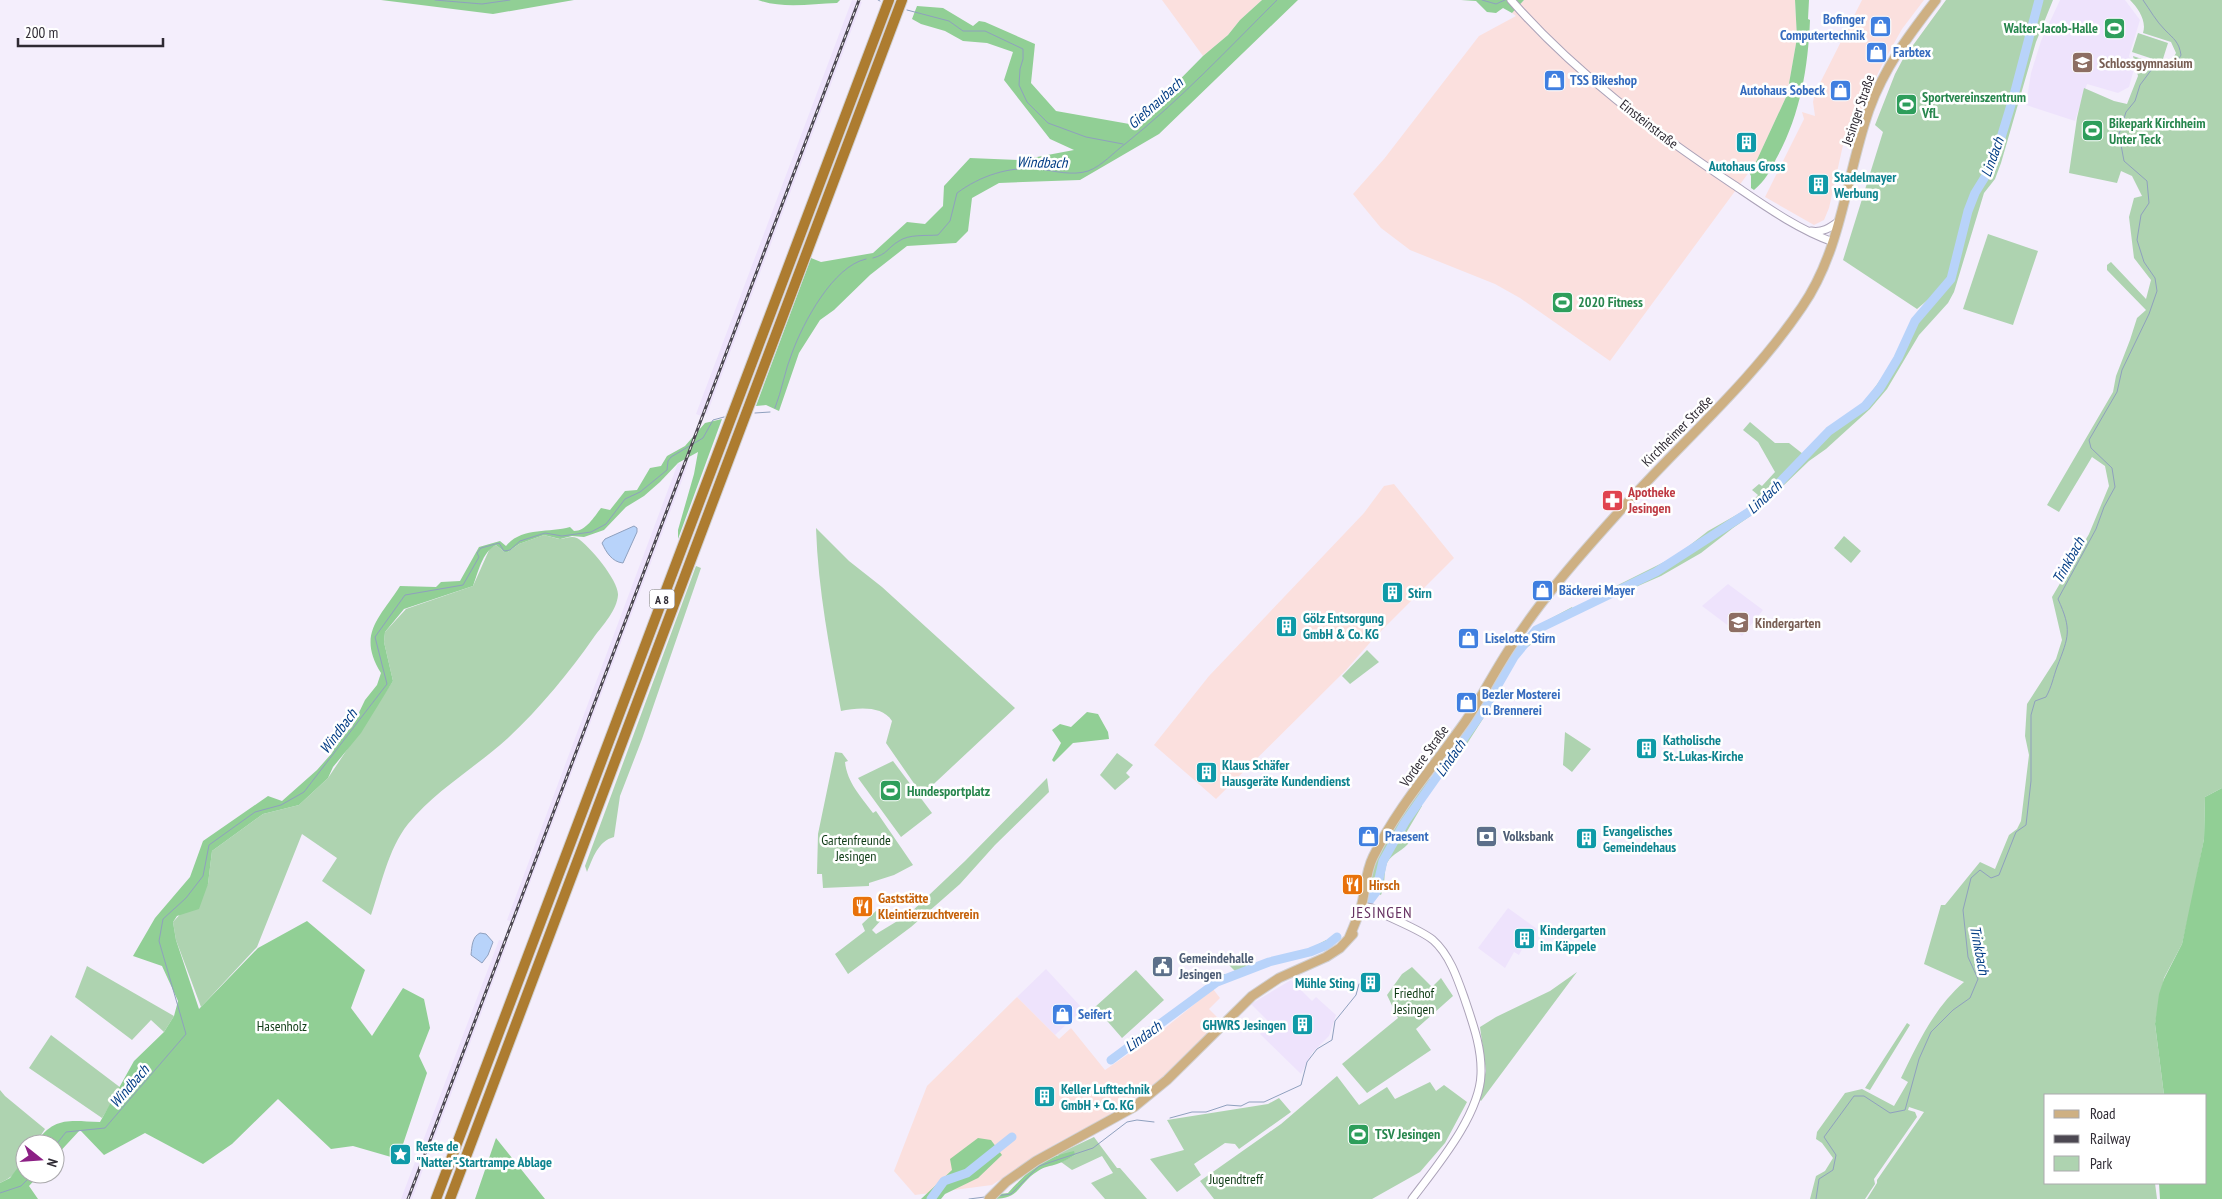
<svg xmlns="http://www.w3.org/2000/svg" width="2222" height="1199" font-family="'PT Sans Narrow',sans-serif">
<rect width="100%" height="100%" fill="#f4eefc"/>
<path fill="#eee3fc" d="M852 0 862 2 707 414 702 413 701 416 696 414Z
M2060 0H2125L2140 20 2129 56 2134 69 2129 87 2118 93 2087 84 2075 121 2026 105 2031 73 2041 41Z
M684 461 689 462 515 923 507 920 678 463 682 465Z
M1728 584 1763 610 1742 636 1702 606Z
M1508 908 1537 929 1535 933 1531 932 1519 955 1514 952 1505 968 1478 948Z
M499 940 508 942 412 1199H401Z
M1046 969 1083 1009 1055 1035 1017 997Z
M1291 980 1312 1001 1316 997 1336 1015 1329 1036 1312 1053 1301 1074 1260 1034 1269 1022 1251 1004Z"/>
<path fill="#fbe0de" d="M1162 0H1262L1240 20 1228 35 1203 56Z
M1524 0H1795L1797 38 1787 95 1755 164 1610 361 1520 298 1495 284 1410 250 1381 228 1353 194 1384 159 1479 36 1516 16 1512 13Z
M1862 0H1924L1902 29 1883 63 1867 96 1854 131 1845 136 1829 208 1824 220 1814 225 1765 197 1804 119 1802 112 1815 116 1813 102 1815 93Z
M1394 484 1454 558 1374 638 1346 670 1216 799 1154 745 1209 676 1364 513 1384 486Z
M1213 989 1220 998 1209 1009 1220 1020 1176 1067 1159 1081 1110 1115 1057 1143 992 1185 915 1195 894 1171 927 1086 1017 997 1059 1039 1071 1028 1105 1070 1159 1033Z"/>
<path fill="#aed3b0" d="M1946 0H2053L2036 42 2001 163 1995 179 1984 193 1954 292 1948 303 1919 335 1887 389 1870 409 1826 449 1809 461 1755 513 1733 528 1701 553 1661 576 1599 603 1596 596 1676 556 1708 531 1745 510 1758 495 1752 490 1759 484 1762 486 1775 472 1758 442 1743 430 1750 422 1775 443H1789L1803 454 1824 433 1863 404 1898 355 1913 318 1937 292 1917 309 1843 260 1883 132 1875 125 1895 74 1903 59Z
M2130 0H2222V788L2205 797 2204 839 2191 906 2182 944 2164 978 2155 1024 2164 1095H2046V1183H2155L2157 1199H1867L1877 1183V1180L1924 1112 1909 1107 1908 1110 1915 1112 1917 1117 1874 1179 1875 1184 1865 1199H1810L1816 1176 1825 1171 1833 1158 1822 1143 1816 1139 1817 1132 1845 1093 1862 1089 1894 1106 1908 1082 1901 1078C1918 1043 1934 1008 1964 982L1924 964 1941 905H1945L1980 862 1995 869 2009 835 2017 829 2021 821 2029 755 2025 736 2027 704 2056 659 2062 640 2052 597 2089 534 2109 486 2105 466 2092 457 2059 512 2047 505 2113 392 2116 376 2130 340 2137 318 2146 310 2107 270V265L2111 262 2146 299 2151 280 2134 258 2129 217 2134 198 2142 196 2132 176 2121 171 2117 183 2069 173 2077 118 2084 88 2114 101 2127 104 2138 76 2133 56 2163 66 2171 62 2176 53 2171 42 2143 33C2147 21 2138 8 2130 0Z
M2138 33 2168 43 2162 62 2132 52Z
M1988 234 2038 251 2013 325 1963 309Z
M816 528 849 561 882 587 1015 708 922 795 886 743 892 721C882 705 857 708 841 711 830 650 818 590 816 528Z
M544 535C549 536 554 538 559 539 565 539 571 535 577 538 589 545 619 581 618 595 617 610 603 625 594 637 569 673 540 708 508 738 476 767 436 790 408 824 388 849 381 886 371 915L322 881 337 858 302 834 257 947 201 1007 176 940 173 922 208 884 212 851 263 814 299 805 328 778 393 681 384 642 385 632 406 609 473 586 490 548 496 545 506 553 519 544Z
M1844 536 1861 551 1851 563 1834 548Z
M696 566 701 568 642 739 620 796 614 837C598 841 593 858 587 872L585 866Z
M1572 607 1575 614 1540 631 1541 637 1525 649 1522 643 1533 628Z
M1367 650 1379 662 1350 684 1342 676Z
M1518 655 1490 708 1452 767 1446 765 1487 706 1484 704 1512 656Z
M1565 732 1591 749 1572 772 1563 765Z
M835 752 842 753 848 761 845 762C847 782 861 797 873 813L876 811 913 865 894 875 869 883V886L823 888 822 874H817L818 834Z
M1117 753 1133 765 1126 773 1130 777 1115 790 1100 775Z
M893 761 932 813 901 837 858 778Z
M1047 778 1049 792 995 845 960 884 911 927 848 974 835 954 865 931 862 924 877 910 884 917 872 930 876 934 909 914 965 861Z
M1428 779H1433L1418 800 1422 806 1406 833 1410 841C1404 851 1392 853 1387 863 1383 874 1386 885 1381 895L1368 890C1376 847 1403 813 1428 779Z
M1326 940 1328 942 1310 951 1269 961 1217 981 1216 974H1232L1235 971 1226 962 1231 957 1236 961 1239 958 1247 965 1309 949Z
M87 966 174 1016 164 1032 151 1020 132 1040 75 997Z
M1412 967 1432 987 1441 978 1453 996 1416 1029 1431 1050 1367 1093 1342 1064 1398 1018 1387 995 1402 974Z
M1136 970 1164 1000 1122 1038 1095 1007Z
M1577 972 1481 1101 1478 1098 1486 1071 1480 1027 1496 1017 1550 991Z
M1907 1023 1910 1025 1870 1090 1865 1088Z
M51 1035 121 1088 102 1118 29 1068Z
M1337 1076 1359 1105 1387 1087 1395 1099 1430 1082 1436 1091 1444 1085 1467 1102 1445 1143 1420 1172 1372 1199H1214L1200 1181 1281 1124Z
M0 1090 5 1096 45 1129 35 1144H25C25 1162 17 1176 0 1183Z
M1279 1098 1291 1112 1239 1149 1235 1144 1225 1143 1194 1164 1201 1175 1177 1192 1150 1159 1184 1150 1167 1120 1268 1104Z
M1094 1137 1117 1168H1120L1147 1199H1105L1091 1183 1113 1173 1102 1156 1072 1170 1061 1162 1075 1155H1056Z"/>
<path fill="#91cf95" d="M381 0H574L493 14Z
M758 0H840L837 3C811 4 782 9 758 0Z
M1262 0H1298L1159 134 1080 180 999 183 972 198 968 231 956 243 907 246 870 275 834 310 820 320 799 353 779 411 766 405 756 406 811 258 821 262 873 253 907 222 925 224 943 206 944 186 970 158 1021 160 1074 150 1050 139 1004 80 1013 52 987 43 963 41 945 31 921 24 912 19 917 6 943 8 973 26 979 21 985 22 1035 44 1031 83 1056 111 1135 125 1203 56 1228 35 1240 20Z
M1461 0H1524L1512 13 1503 8 1496 13 1487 12 1476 1Z
M1795 0H1809L1808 19 1810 20C1808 69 1800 116 1776 159 1770 171 1765 181 1754 190L1751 188V176L1749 172 1755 164 1787 95 1797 38Z
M722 419 678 539V530L694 474 698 452 678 463 660 482 644 496 626 507 604 530 584 537 572 536 560 539 544 535 519 544 506 553 496 545C482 552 478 573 473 586L404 609 385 632 384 642 393 681 361 733 333 767 328 778 299 805 263 814 212 851 208 884 199 909 177 916 173 922 176 940 199 1009 258 948 307 921 365 970 351 1008 372 1036 403 988 424 999 430 1028 419 1056 427 1073 398 1159 353 1146 331 1149 278 1099 232 1144 203 1164 145 1133 104 1155 80 1130 55 1157V1144H35C54 1116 69 1121 100 1122L134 1061 164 1032 174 1016 178 1001 162 966 133 956 155 918 190 877 203 841 268 796 282 801 317 770 332 753 338 740 352 727 365 700 377 685 381 673C357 634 379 619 400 586L436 587 441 582 460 581 479 547 500 541 506 546C521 527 549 533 570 527L574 531C586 531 594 517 601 508L610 510 625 491 637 490 650 468 661 466 667 456 685 446 705 423Z
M1087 712 1098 714 1108 732 1109 739 1073 743 1054 762 1052 760 1061 743 1052 730 1060 724 1071 727Z
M2222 788V1199H2160L2159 1183H2206V1095H2164L2155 1024 2159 994 2164 979 2182 944 2204 839 2205 797Z
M496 1138 545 1199H475Z
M978 1138 991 1140 1002 1155 978 1178 945 1194 941 1199H921L952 1170 950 1159Z
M1074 1151 1075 1155C1069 1158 1063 1162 1057 1164 1051 1166 1043 1167 1038 1171 1017 1184 1021 1199 993 1199L1000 1194 1008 1193C1029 1170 1042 1158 1074 1151Z
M25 1158V1174H40L29 1186 38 1199H0V1183L10 1178Z"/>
<path fill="#b8d3fa" stroke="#8fa0be" d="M634 526 637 528V532L623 563C612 562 606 552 602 543L605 539Z
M480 933 486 934 493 942 488 955 482 963 471 955C472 946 472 937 480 933Z"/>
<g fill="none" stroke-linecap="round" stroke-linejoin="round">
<path stroke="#8fa0be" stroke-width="1" d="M435 0 482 4 510 0
M878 0 880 1
M1482 0 1496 4 1505 0
M907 10 949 21 963 31H985L1023 49V59L1020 69 1019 85 1027 102 1048 123 1086 137 1123 144
M873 258C888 254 887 248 899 241 909 234 926 236 938 235L950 221 957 193C980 176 1009 166 1039 169 1055 171 1072 176 1088 171 1102 166 1114 152 1125 144 1179 101 1228 49 1277 0
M775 408C782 390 785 370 792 353 803 323 833 266 866 259
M755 413 770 412
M1170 1118 1192 1112H1206L1227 1105 1241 1106 1249 1102H1264L1301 1085 1307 1062 1317 1049 1332 1040 1335 1021 1356 995 1359 984
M55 1146 66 1132 105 1128 186 1034 159 941 163 919 186 898 203 876 209 845 255 812 281 805 304 792 387 684 375 637 405 595 463 585 479 557 477 553 481 548 499 543 504 551 510 550 520 541 545 533 562 536 591 532 606 524 625 499 640 492 667 470 668 461 671 457 703 438 713 420 724 417
M0 1193 21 1186 33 1174
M996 1196 1011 1194 1039 1166 1093 1148 1127 1122 1137 1120 1154 1122
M969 1199 985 1197
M1816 1199 1819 1179 1833 1170 1836 1155 1824 1137 1854 1096H1864L1890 1113 1905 1110 1919 1059 1931 1032 1953 1010 1970 998 1978 979 1968 957 1963 910 1971 878 1980 870 1991 878 1999 875 2016 832 2026 825 2031 781V715L2035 701 2046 697C2052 686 2053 678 2057 667 2069 636 2072 630 2058 599L2096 529 2104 507 2115 487 2112 468 2091 448 2089 440 2117 392 2122 370 2149 314 2157 291 2155 278 2144 262 2137 240 2141 215 2149 203 2147 181 2124 161 2119 134 2126 112 2135 101 2140 85 2152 69C2166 71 2174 68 2181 55 2179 42 2174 39 2165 30 2156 21 2150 10 2143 0"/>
<path stroke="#b8d3fa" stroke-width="9" d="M1370 900 1376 892 1383 861 1405 822 1483 711 1514 657 1536 630 1656 572 1755 508 1829 431 1865 406 1880 388 1898 358 1915 321 1951 279 1968 211 1975 193 1993 164 2014 95 2039 0
M1111 1060 1217 982 1269 962 1310 952 1327 945 1337 937
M931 1199 944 1181 967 1173 1012 1137"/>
<defs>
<path id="minor" d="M1511 0C1574 72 1654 132 1734 185 1765 206 1797 229 1833 242
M1811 231C1822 233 1830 228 1839 221
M1361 906 1372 908C1390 919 1418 928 1433 940 1450 955 1458 980 1465 1000 1473 1024 1482 1048 1481 1074 1480 1115 1436 1167 1412 1199"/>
<path id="major" d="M1349 938C1353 928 1358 917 1361 907 1366 890 1365 873 1373 857 1397 808 1434 766 1465 722 1482 697 1495 670 1512 645 1542 598 1581 554 1618 513 1679 444 1750 384 1802 307 1842 249 1846 176 1869 110 1884 68 1909 35 1936 0
M989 1199 1006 1182 1036 1161 1134 1107 1167 1080 1252 996 1279 978 1326 957 1340 948 1353 934"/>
<path id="highway" d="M436 1199 889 0
M450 1199 902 0"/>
</defs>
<use href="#minor" stroke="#aba2b8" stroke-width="9"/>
<use href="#major" stroke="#d1d0d2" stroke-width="11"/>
<use href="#highway" stroke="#d1d0d2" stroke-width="12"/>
<use href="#minor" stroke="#fff" stroke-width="7"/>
<use href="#major" stroke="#ceb083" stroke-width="9"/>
<use href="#highway" stroke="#ad7c30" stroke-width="10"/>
<defs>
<path id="rail" d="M408 1199 859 0"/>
</defs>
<use href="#rail" stroke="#4c4852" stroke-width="3"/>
<use href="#rail" stroke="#fff" stroke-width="1" stroke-dasharray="4" stroke-linecap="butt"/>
</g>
<defs>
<symbol id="shop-square" viewBox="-11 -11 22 22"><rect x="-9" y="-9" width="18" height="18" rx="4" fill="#3f7fe0" stroke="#fff"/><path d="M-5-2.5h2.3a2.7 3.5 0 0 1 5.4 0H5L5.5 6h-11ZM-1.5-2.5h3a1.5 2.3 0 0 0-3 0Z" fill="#fff"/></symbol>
<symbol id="stadium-square" viewBox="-11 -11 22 22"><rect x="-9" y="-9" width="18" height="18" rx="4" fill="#2e9e5b" stroke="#fff"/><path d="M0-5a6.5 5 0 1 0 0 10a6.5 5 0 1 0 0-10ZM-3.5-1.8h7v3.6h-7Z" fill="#fff"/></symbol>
<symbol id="school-square" viewBox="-11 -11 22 22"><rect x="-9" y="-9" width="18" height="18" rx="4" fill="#8d6e63" stroke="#fff"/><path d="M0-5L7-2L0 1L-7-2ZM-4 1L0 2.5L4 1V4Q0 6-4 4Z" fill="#fff"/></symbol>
<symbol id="building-square" viewBox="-11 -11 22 22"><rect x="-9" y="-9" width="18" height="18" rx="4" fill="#0f9aa8" stroke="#fff"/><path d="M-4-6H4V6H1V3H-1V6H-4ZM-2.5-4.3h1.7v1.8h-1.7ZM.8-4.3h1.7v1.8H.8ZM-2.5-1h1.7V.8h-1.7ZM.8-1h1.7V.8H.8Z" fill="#fff"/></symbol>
<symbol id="pharmacy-square" viewBox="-11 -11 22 22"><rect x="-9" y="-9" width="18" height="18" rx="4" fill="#e0444e" stroke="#fff"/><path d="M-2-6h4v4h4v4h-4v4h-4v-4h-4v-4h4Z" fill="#fff"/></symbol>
<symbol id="bank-square" viewBox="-11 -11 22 22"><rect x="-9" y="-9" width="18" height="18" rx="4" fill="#5c6f8a" stroke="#fff"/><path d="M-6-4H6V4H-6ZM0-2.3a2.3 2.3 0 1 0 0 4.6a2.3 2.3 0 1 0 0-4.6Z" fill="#fff"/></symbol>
<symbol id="restaurant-square" viewBox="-11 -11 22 22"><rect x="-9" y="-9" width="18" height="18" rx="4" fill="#e8710a" stroke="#fff"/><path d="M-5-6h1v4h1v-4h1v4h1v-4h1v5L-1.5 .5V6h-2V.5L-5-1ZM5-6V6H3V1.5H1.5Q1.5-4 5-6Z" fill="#fff"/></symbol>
<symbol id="civic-square" viewBox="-11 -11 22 22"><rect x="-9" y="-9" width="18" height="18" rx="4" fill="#5c6f8a" stroke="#fff"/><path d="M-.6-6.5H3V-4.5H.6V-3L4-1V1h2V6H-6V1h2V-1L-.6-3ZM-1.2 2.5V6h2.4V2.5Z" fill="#fff"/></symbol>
<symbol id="sight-square" viewBox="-11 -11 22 22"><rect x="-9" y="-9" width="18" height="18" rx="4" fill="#0f9aa8" stroke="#fff"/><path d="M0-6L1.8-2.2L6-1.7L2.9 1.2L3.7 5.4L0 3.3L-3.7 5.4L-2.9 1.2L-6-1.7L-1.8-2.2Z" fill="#fff"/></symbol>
</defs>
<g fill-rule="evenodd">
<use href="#shop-square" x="1868" y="14" width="25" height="25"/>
<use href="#stadium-square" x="2102" y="16" width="25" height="25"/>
<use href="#shop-square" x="1864" y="40" width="25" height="25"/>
<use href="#school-square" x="2070" y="50" width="25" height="25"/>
<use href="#shop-square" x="1542" y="68" width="25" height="25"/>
<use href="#shop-square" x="1828" y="78" width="25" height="25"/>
<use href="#stadium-square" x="1894" y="92" width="25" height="25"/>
<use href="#stadium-square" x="2080" y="118" width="25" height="25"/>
<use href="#building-square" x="1734" y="130" width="25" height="25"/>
<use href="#building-square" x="1806" y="172" width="25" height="25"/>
<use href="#stadium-square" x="1550" y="290" width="25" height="25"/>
<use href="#pharmacy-square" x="1600" y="488" width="25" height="25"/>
<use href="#shop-square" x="1530" y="578" width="25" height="25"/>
<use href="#building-square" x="1380" y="580" width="25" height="25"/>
<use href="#school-square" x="1726" y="610" width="25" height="25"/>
<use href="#building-square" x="1274" y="614" width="25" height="25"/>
<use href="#shop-square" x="1456" y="626" width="25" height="25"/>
<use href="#shop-square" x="1454" y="690" width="25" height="25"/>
<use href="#building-square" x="1634" y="736" width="25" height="25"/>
<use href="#building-square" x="1194" y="760" width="25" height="25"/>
<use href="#stadium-square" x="878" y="778" width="25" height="25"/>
<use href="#shop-square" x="1356" y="824" width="25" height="25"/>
<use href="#bank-square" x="1474" y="824" width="25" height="25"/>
<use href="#building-square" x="1574" y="826" width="25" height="25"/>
<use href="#restaurant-square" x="1340" y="872" width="25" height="25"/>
<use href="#restaurant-square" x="850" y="894" width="25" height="25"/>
<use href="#building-square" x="1512" y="926" width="25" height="25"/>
<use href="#civic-square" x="1150" y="954" width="25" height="25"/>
<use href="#building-square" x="1358" y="970" width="25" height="25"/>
<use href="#shop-square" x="1050" y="1002" width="25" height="25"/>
<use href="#building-square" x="1290" y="1012" width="25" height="25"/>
<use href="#building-square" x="1032" y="1084" width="25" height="25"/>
<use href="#stadium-square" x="1346" y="1122" width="25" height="25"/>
<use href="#sight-square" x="388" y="1142" width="25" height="25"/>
</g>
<g text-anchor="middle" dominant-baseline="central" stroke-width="5" stroke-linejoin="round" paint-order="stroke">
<rect fill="#fff" stroke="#6d6a70" stroke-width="1" x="649.5" y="589.5" width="25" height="19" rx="4"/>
<g font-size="12" font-weight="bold" fill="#2e2a33">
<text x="662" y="599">A 8</text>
</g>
<g font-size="14" font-weight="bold" fill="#366cbe" stroke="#fff" text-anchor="start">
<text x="1865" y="19" text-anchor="end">Bofinger<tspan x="1865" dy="16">Computertechnik</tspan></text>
<text x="1893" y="52">Farbtex</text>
<text x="1570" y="80">TSS Bikeshop</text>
<text x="1825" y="90" text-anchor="end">Autohaus Sobeck</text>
<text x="1559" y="590">Bäckerei Mayer</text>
<text x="1485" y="638">Liselotte Stirn</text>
<text x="1482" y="694">Bezler Mosterei<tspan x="1482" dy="16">u. Brennerei</tspan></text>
<text x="1385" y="836">Praesent</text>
<text x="1078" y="1014">Seifert</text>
</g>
<g font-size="14" font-weight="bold" fill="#27864d" stroke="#fff" text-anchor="start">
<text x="2098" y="28" text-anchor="end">Walter-Jacob-Halle</text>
<text x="1922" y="97">Sportvereinszentrum<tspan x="1922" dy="16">VfL</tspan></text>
<text x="2109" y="123">Bikepark Kirchheim<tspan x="2109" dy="16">Unter Teck</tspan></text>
<text x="1578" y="302">2020 Fitness</text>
<text x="907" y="791">Hundesportplatz</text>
<text x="1375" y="1134">TSV Jesingen</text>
</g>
<g font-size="14" font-weight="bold" fill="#785e54" stroke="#fff" text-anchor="start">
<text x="2099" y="63">Schlossgymnasium</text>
<text x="1755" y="623">Kindergarten</text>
</g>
<g font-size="14" fill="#2e2a33" stroke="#fff">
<text transform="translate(1858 110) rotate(-71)">Jesinger Straße</text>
<text transform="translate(1649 124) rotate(38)">Einsteinstraße</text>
<text transform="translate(1677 431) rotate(-45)">Kirchheimer Straße</text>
<text transform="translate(1424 756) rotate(-54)">Vordere Straße</text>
</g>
<g font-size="14" font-weight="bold" fill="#0d838f" stroke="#fff" text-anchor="start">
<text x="1747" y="166" text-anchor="middle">Autohaus Gross</text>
<text x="1834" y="177">Stadelmayer<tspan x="1834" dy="16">Werbung</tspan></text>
<text x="1408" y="593">Stirn</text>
<text x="1303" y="618">Gölz Entsorgung<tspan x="1303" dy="16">GmbH &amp; Co. KG</tspan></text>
<text x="1663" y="740">Katholische<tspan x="1663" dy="16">St.-Lukas-Kirche</tspan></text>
<text x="1222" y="765">Klaus Schäfer<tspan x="1222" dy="16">Hausgeräte Kundendienst</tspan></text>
<text x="1603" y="831">Evangelisches<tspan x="1603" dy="16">Gemeindehaus</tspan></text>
<text x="1540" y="930">Kindergarten<tspan x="1540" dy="16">im Käppele</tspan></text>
<text x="1355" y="983" text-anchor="end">Mühle Sting</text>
<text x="1286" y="1025" text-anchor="end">GHWRS Jesingen</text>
<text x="1061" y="1089">Keller Lufttechnik<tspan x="1061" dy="16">GmbH + Co. KG</tspan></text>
<text x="416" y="1146">Reste de<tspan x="416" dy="16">"Natter"-Startrampe Ablage</tspan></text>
</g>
<g font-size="14" font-weight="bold" fill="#be3a42" stroke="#fff" text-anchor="start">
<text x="1628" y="492">Apotheke<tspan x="1628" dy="16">Jesingen</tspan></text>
</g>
<g font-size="14" font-weight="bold" fill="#4e5e75" stroke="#fff" text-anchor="start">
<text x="1503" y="836">Volksbank</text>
<text x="1179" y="958">Gemeindehalle<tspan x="1179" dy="16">Jesingen</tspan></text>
</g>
<g font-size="14" fill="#103c16" stroke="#fff">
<text x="856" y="840">Gartenfreunde<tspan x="856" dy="16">Jesingen</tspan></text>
<text x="1414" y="993">Friedhof<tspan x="1414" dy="16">Jesingen</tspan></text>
<text x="282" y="1026">Hasenholz</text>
<text x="1236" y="1179">Jugendtreff</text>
</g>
<g font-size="14" font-weight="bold" fill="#c56008" stroke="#fff" text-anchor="start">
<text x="1369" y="885">Hirsch</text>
<text x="878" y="898">Gaststätte<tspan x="878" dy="16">Kleintierzuchtverein</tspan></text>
</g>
<g font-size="15" font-style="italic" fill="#033d85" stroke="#fff">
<text transform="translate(1155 103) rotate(-42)">Gießnaubach</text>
<text transform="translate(1992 157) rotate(-70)">Lindach</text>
<text transform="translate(1042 162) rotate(1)">Windbach</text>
<text transform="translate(1764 497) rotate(-43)">Lindach</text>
<text transform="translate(2068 560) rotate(-61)">Trinkbach</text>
<text transform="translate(338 731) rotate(-53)">Windbach</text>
<text transform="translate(1450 758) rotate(-55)">Lindach</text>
<text transform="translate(1980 950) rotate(79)">Trinkbach</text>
<text transform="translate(1143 1036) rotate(-36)">Lindach</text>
<text transform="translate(129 1086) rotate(-49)">Windbach</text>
</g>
<g font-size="16" letter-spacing="1" fill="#663161" stroke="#fff">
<text x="1382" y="912">JESINGEN</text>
</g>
</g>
<rect x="2044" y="1094" width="162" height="90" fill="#ffffff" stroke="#abaaad"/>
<rect x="2054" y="1110" width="25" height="8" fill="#ceb083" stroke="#abaaad"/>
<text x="2090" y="1119" font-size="15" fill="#2e2a33">Road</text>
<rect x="2054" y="1135" width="25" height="8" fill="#4c4852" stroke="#abaaad"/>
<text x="2090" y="1144" font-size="15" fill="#2e2a33">Railway</text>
<rect x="2054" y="1156" width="25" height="15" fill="#aed3b0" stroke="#abaaad"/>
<text x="2090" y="1169" font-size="15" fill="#2e2a33">Park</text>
<g transform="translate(40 1159) rotate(107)"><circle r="24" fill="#ffffff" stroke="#abaaad"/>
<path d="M0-4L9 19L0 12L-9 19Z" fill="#8c2085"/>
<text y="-8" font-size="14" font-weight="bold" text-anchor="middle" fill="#2e2a33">N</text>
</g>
<path d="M18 38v8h145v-8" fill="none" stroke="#2e2a33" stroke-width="2.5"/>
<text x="25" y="38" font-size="15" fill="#2e2a33" stroke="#ffffff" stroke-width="4" paint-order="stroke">200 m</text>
</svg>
